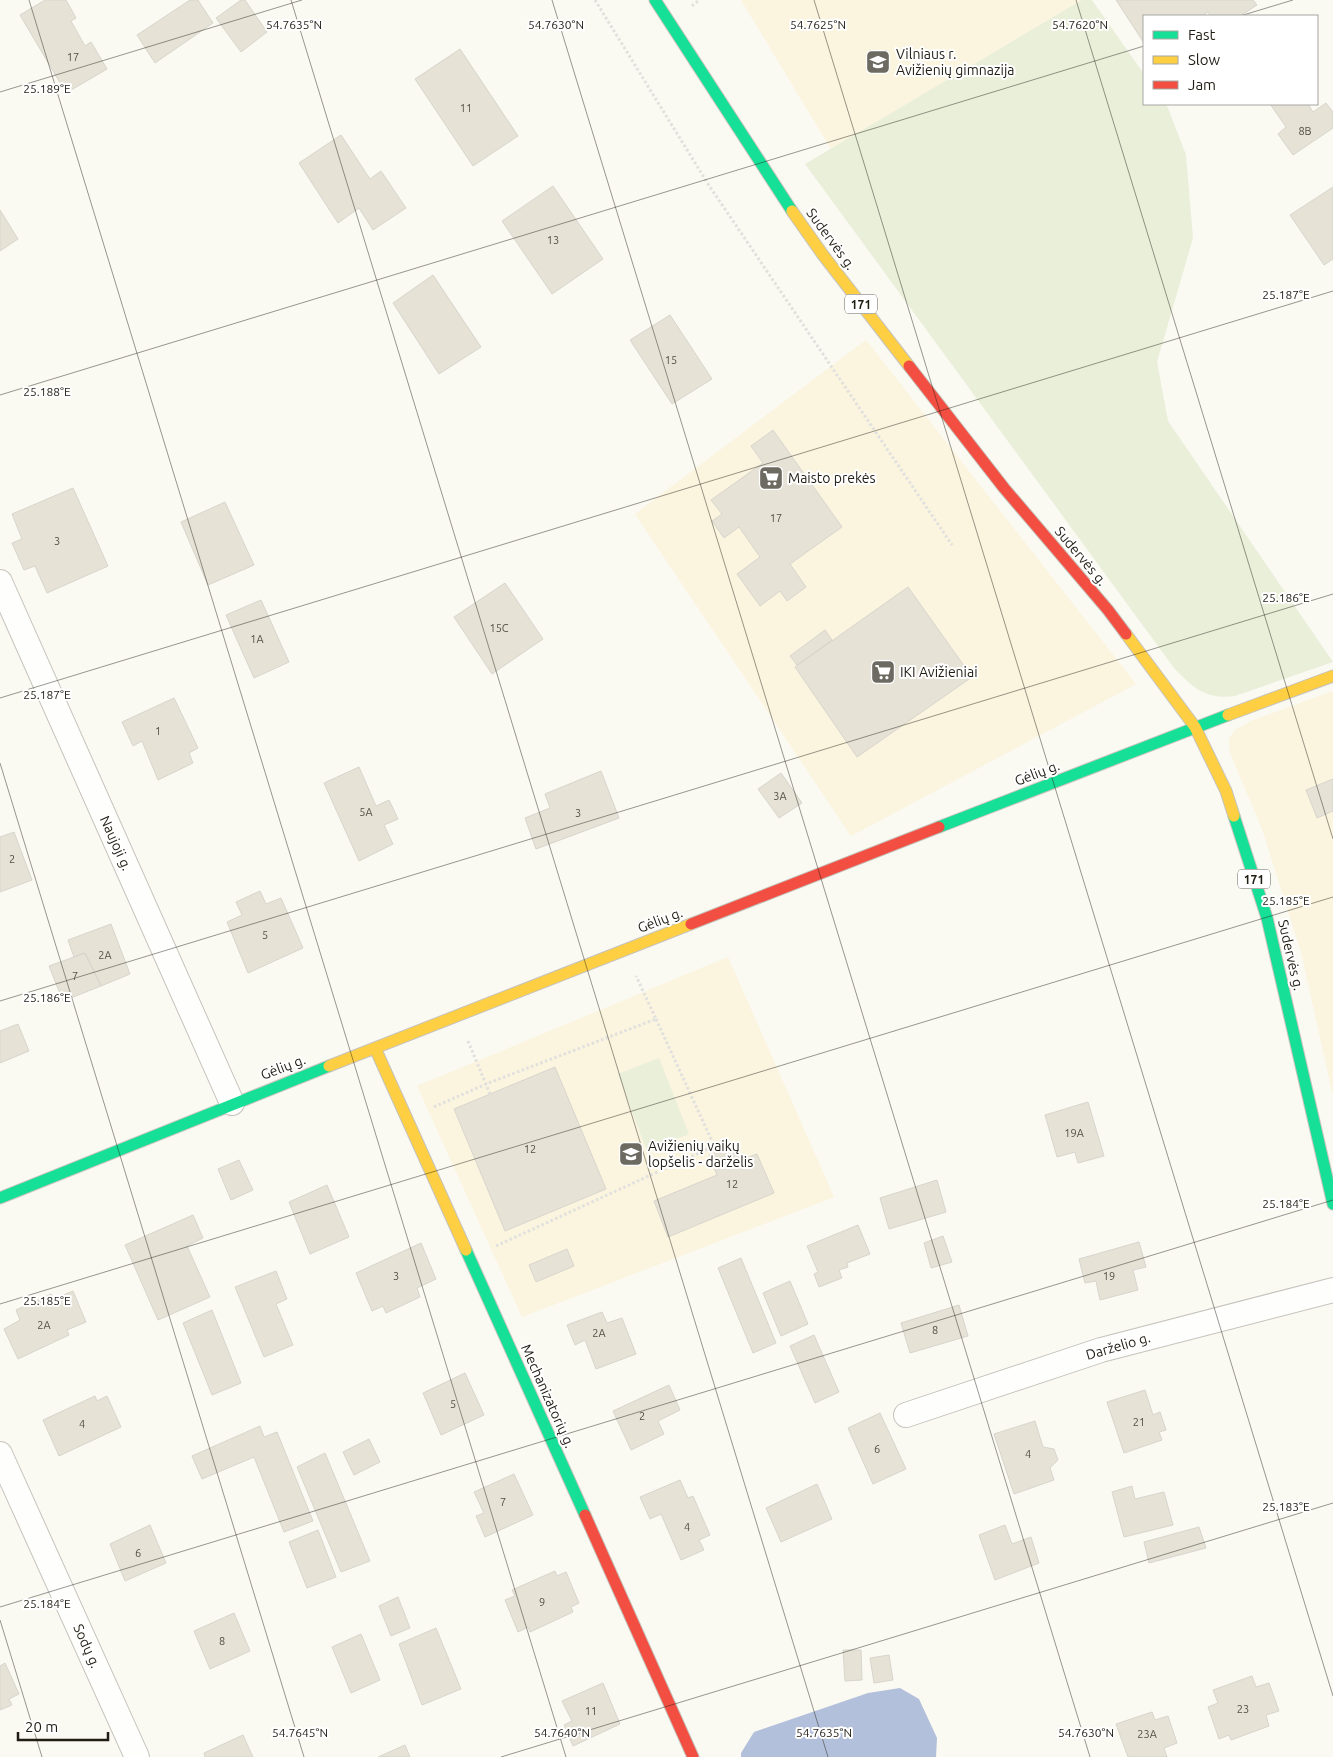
<svg xmlns="http://www.w3.org/2000/svg" width="1333" height="1757" font-family="Ubuntu,sans-serif">
<rect width="100%" height="100%" fill="#faf9f2"/>
<path fill="#fbf4de" d="M741 0H1082L831 149Z
M866 340 1136 684 851 836 635 514Z
M1333 691V1096L1301 952 1262 829 1230 753 1229 739 1235 730 1251 721Z
M728 957 834 1197 522 1317 417 1086Z"/>
<path fill="#eaefda" d="M1082 0H1092L1144 74V104H1165L1168 108 1186 155 1193 238 1157 362 1168 421 1333 662 1235 696C1206 700 1193 688 1174 668L805 164Z
M659 1058 689 1134 647 1151 618 1074Z"/>
<path fill="#b3c0db" d="M900 1688 919 1699 937 1738 936 1757H741V1753L754 1732 868 1693Z"/>
<path fill="#e6e2d6" stroke="#d7d5cd" d="M45 0H66L76 18 71 21 85 46 91 42 107 69 66 93 20 15Z
M190 0H198L213 23 155 63 137 35Z
M241 0H245L267 32 241 52 216 18Z
M1116 0H1253L1257 5 1240 16H1211L1208 12 1202 16H1144V43Z
M460 49 518 136 473 166 415 79Z
M1326 103 1333 112V128L1293 155 1278 134 1286 127 1270 104H1308L1313 112Z
M341 135 370 179 381 171 406 208 373 230 359 208 338 223 299 163Z
M553 186 603 259 552 294 502 221Z
M1333 187V259L1324 265 1290 215Z
M0 210 18 239 0 251Z
M433 275 481 347 439 374 393 303Z
M670 315 712 379 672 404 630 340Z
M773 430 842 527 790 564 806 587 787 601 780 591 760 606 737 574 760 557 739 527 724 538 712 521 722 514 711 500 763 463 751 446Z
M73 488 108 566 47 593 35 566 24 570 12 543 22 539 12 514Z
M225 502 254 565 208 585 181 522Z
M505 583 543 639 492 674 454 617Z
M908 587 972 677 857 757 795 667Z
M261 600 289 662 254 678 226 615Z
M825 630 832 640 797 665 790 656Z
M174 698 198 748 189 753 193 763 158 780 142 741 133 746 122 722Z
M359 767 376 806 389 800 398 819 384 825 393 844 359 861 324 783Z
M601 771 619 818 536 849 525 818 550 808 545 794Z
M781 773 802 803 779 818 758 789Z
M1333 779V811L1317 818 1306 790Z
M14 832 32 880 0 892V837Z
M260 891 266 904 281 898 303 948 248 973 227 922 242 915 236 902Z
M111 924 130 974 101 986 85 953 74 957 68 940Z
M85 953 101 986 63 1001 49 966Z
M18 1024 29 1051 0 1063V1031Z
M555 1067 606 1189 505 1231 454 1109Z
M1088 1102 1104 1156 1078 1163 1075 1152 1057 1157 1045 1115Z
M735 1145 741 1160 757 1154 774 1193 668 1237 654 1201 717 1175 709 1155Z
M239 1160 253 1190 231 1200 218 1169Z
M937 1180 946 1212 889 1229 880 1198Z
M327 1185 349 1237 310 1254 289 1202Z
M193 1215 203 1238 187 1246 210 1297 158 1320 125 1245Z
M858 1225 870 1254 847 1263 848 1267 839 1270 842 1278 819 1287 814 1274 818 1272 807 1246Z
M943 1236 952 1262 931 1268 924 1243Z
M1139 1242 1146 1267 1133 1270 1138 1290 1100 1300 1096 1281 1085 1283 1079 1259Z
M421 1243 436 1279 417 1288 420 1297 386 1313 383 1306 372 1311 356 1273Z
M567 1249 574 1266 536 1282 529 1265Z
M741 1258 776 1343 753 1353 718 1268Z
M276 1271 287 1299 276 1304 293 1345 264 1357 235 1287Z
M790 1281 808 1324 781 1336 763 1293Z
M73 1291 86 1322 67 1330 69 1335 18 1359 4 1329 20 1320 16 1310 51 1294 54 1299Z
M959 1305 968 1336 910 1353 901 1323Z
M212 1310 241 1383 212 1395 183 1323Z
M602 1312 607 1323 622 1318 636 1354 596 1369 585 1340 575 1345 567 1325Z
M814 1335 839 1392 815 1403 790 1346Z
M465 1373 484 1415 441 1435 423 1393Z
M669 1385 680 1410 658 1421 664 1434 631 1450 613 1411Z
M1145 1390 1153 1415 1160 1412 1166 1430 1159 1432 1162 1440 1124 1453 1107 1402Z
M95 1396 97 1401 107 1396 121 1427 59 1456 43 1420Z
M880 1413 906 1469 873 1484 848 1428Z
M1035 1421 1043 1447 1054 1449 1058 1460 1050 1468 1054 1480 1014 1494 994 1434Z
M260 1426 264 1437 277 1432 313 1521 284 1532 254 1457 202 1479 192 1456Z
M369 1439 380 1462 354 1475 343 1452Z
M325 1453 370 1561 341 1572 297 1467Z
M514 1474 533 1515 485 1537 476 1516 484 1513 474 1492Z
M680 1480 688 1498 693 1496 710 1535 699 1540 704 1550 681 1560 661 1514 650 1519 640 1497Z
M817 1484 832 1519 781 1542 766 1508Z
M1132 1486 1135 1499 1164 1492 1173 1525 1124 1537 1112 1492Z
M150 1525 166 1563 125 1581 110 1544Z
M1005 1525 1012 1544 1031 1537 1039 1563 995 1580 979 1535Z
M1199 1527 1206 1548 1149 1563 1144 1542Z
M318 1530 336 1577 307 1588 289 1542Z
M555 1571 557 1576 566 1572 579 1603 571 1607 573 1612 530 1632 528 1627 518 1632 505 1600 515 1596 512 1590Z
M398 1597 410 1628 391 1636 379 1606Z
M234 1613 250 1651 210 1669 194 1631Z
M436 1628 461 1689 422 1705 399 1644Z
M361 1634 380 1680 351 1693 332 1647Z
M843 1650H861L862 1680 845 1681Z
M889 1655 893 1680 874 1683 870 1658Z
M5 1663 19 1694 9 1699 12 1705 0 1710V1666Z
M1252 1676 1256 1687 1269 1683 1279 1711 1266 1715 1269 1726 1231 1740 1229 1735 1219 1739 1208 1707 1218 1703 1213 1690Z
M603 1683 620 1724 573 1746 564 1725 572 1721 562 1701Z
M1152 1712 1155 1720 1168 1716 1177 1743 1164 1748 1167 1757H1128L1116 1724Z
M243 1735 253 1757H205L204 1753Z
M405 1745 410 1757H378Z"/>
<g fill="none" stroke-linecap="round" stroke-linejoin="round">
<defs>
<path id="street" d="M0 582 232 1103
M906 1415 1101 1350 1333 1290
M0 1454 137 1757"/>
<path id="fast" d="M655 0 792 211
M1234 816 1267 918 1333 1204
M939 827 1228 715
M0 1198 329 1066
M466 1250 585 1515"/>
<path id="slow" d="M792 211 823 255 909 366
M1126 634 1195 727 1226 791 1234 816
M1228 715 1333 676
M375 1048 466 1250
M329 1066 691 924"/>
<path id="jam" d="M909 366 1004 488 1108 610 1126 634
M691 924 939 827
M585 1515 693 1757"/>
</defs>
<use href="#street" stroke="#c5c3bb" stroke-width="26"/>
<use href="#fast" stroke="#c5c3bb" stroke-width="13"/>
<use href="#slow" stroke="#c5c3bb" stroke-width="13"/>
<use href="#jam" stroke="#c5c3bb" stroke-width="13"/>
<path stroke="#e0e0de" stroke-width="3" stroke-dasharray="2.5 2.5" stroke-linecap="butt" d="M595 0 708 184 952 545
M692 6 699 0
M656 1019 717 1152
M468 1041 490 1094
M434 1107 486 1084 656 1019 636 976
M496 1246 714 1146"/>
<use href="#street" stroke="#fefefd" stroke-width="24"/>
<use href="#fast" stroke="#16e098" stroke-width="11"/>
<use href="#slow" stroke="#ffcf43" stroke-width="11"/>
<use href="#jam" stroke="#f24e42" stroke-width="11"/>
</g>
<path fill="none" stroke="#201d13" stroke-width="1" stroke-opacity="0.45" d="M29 0 566 1757M291 0 828 1757M552 0 1090 1757M814 0 1333 1696M1076 0 1333 839M1240 16 1293 0M0 92 302 0M0 395 1144 46M0 698 1333 291M0 763 304 1757M0 1001 1333 594M0 1304 1333 897M0 1607 1333 1200M0 1620 42 1757M501 1757 1333 1503"/>
<defs>
<symbol id="school-square" viewBox="-11 -11 22 22"><rect x="-9" y="-9" width="18" height="18" rx="4" fill="#6c6a61" stroke="#fff"/><path d="M0-5L7-2L0 1L-7-2ZM-4 1L0 2.5L4 1V4Q0 6-4 4Z" fill="#fff"/></symbol>
<symbol id="supermarket-square" viewBox="-11 -11 22 22"><rect x="-9" y="-9" width="18" height="18" rx="4" fill="#6c6a61" stroke="#fff"/><path d="M-6-5.5h2.5l.6 2H6L4.5 2H-2.5L-4.4-4H-6ZM-1.5 3.2a1.3 1.3 0 1 0 .1 0ZM3 3.2a1.3 1.3 0 1 0 .1 0Z" fill="#fff"/></symbol>
</defs>
<g fill-rule="evenodd">
<use href="#school-square" x="864" y="48" width="28" height="28"/>
<use href="#supermarket-square" x="757" y="464" width="28" height="28"/>
<use href="#supermarket-square" x="869" y="658" width="28" height="28"/>
<use href="#school-square" x="617" y="1140" width="28" height="28"/>
</g>
<g text-anchor="middle" dominant-baseline="central" stroke-width="4" stroke-linejoin="round" paint-order="stroke">
<g font-size="11" fill="#524f45">
<text x="73" y="57">17</text>
<text x="466" y="108">11</text>
<text x="1305" y="131">8B</text>
<text x="553" y="240">13</text>
<text x="671" y="360">15</text>
<text x="776" y="518">17</text>
<text x="57" y="541">3</text>
<text x="499" y="628">15C</text>
<text x="257" y="639">1A</text>
<text x="158" y="731">1</text>
<text x="780" y="796">3A</text>
<text x="366" y="812">5A</text>
<text x="578" y="813">3</text>
<text x="12" y="859">2</text>
<text x="265" y="935">5</text>
<text x="105" y="955">2A</text>
<text x="75" y="976">7</text>
<text x="1074" y="1133">19A</text>
<text x="530" y="1149">12</text>
<text x="732" y="1184">12</text>
<text x="396" y="1276">3</text>
<text x="1109" y="1276">19</text>
<text x="44" y="1325">2A</text>
<text x="935" y="1330">8</text>
<text x="599" y="1333">2A</text>
<text x="453" y="1404">5</text>
<text x="642" y="1416">2</text>
<text x="1139" y="1422">21</text>
<text x="82" y="1424">4</text>
<text x="877" y="1449">6</text>
<text x="1028" y="1454">4</text>
<text x="503" y="1502">7</text>
<text x="687" y="1527">4</text>
<text x="138" y="1553">6</text>
<text x="542" y="1602">9</text>
<text x="222" y="1641">8</text>
<text x="1243" y="1709">23</text>
<text x="591" y="1711">11</text>
<text x="1147" y="1734">23A</text>
</g>
<g fill="#fff" stroke="#63615a" stroke-width="1">
<rect x="845" y="294.5" width="32" height="19" rx="4"/>
<rect x="1238" y="869.5" width="32" height="19" rx="4"/>
</g>
<g font-size="12" font-weight="bold" fill="#201d13">
<text x="861" y="304">171</text>
<text x="1254" y="879">171</text>
</g>
<g font-size="14" fill="#201d13" stroke="#fff" text-anchor="start">
<text x="896" y="54">Vilniaus r.<tspan x="896" dy="16">Avižienių gimnazija</tspan></text>
<text x="788" y="478">Maisto prekės</text>
<text x="900" y="672">IKI Avižieniai</text>
<text x="648" y="1146">Avižienių vaikų<tspan x="648" dy="16">lopšelis - darželis</tspan></text>
</g>
<g font-size="14" fill="#201d13" stroke="#fff">
<text transform="translate(831 239) rotate(54)">Sudervės g.</text>
<text transform="translate(1081 556) rotate(50)">Sudervės g.</text>
<text transform="translate(1037 773) rotate(-21)">Gėlių g.</text>
<text transform="translate(116 843) rotate(66)">Naujoji g.</text>
<text transform="translate(660 920) rotate(-21)">Gėlių g.</text>
<text transform="translate(1291 955) rotate(77)">Sudervės g.</text>
<text transform="translate(283 1067) rotate(-21)">Gėlių g.</text>
<text transform="translate(1118 1346) rotate(-16)">Darželio g.</text>
<text transform="translate(548 1396) rotate(66)">Mechanizatorių g.</text>
<text transform="translate(87 1646) rotate(66)">Sodų g.</text>
</g>
</g>
<g font-size="12" text-anchor="middle" fill="#201d13" stroke="#fff" stroke-width="4" stroke-linejoin="round" paint-order="stroke">
<text x="294" y="29">54.7635°N</text>
<text x="556" y="29">54.7630°N</text>
<text x="818" y="29">54.7625°N</text>
<text x="1080" y="29">54.7620°N</text>
<text x="47" y="93">25.189°E</text>
<text x="1286" y="299">25.187°E</text>
<text x="47" y="396">25.188°E</text>
<text x="1286" y="602">25.186°E</text>
<text x="47" y="699">25.187°E</text>
<text x="1286" y="905">25.185°E</text>
<text x="47" y="1002">25.186°E</text>
<text x="1286" y="1208">25.184°E</text>
<text x="47" y="1305">25.185°E</text>
<text x="1286" y="1511">25.183°E</text>
<text x="47" y="1608">25.184°E</text>
<text x="300" y="1737">54.7645°N</text>
<text x="562" y="1737">54.7640°N</text>
<text x="824" y="1737">54.7635°N</text>
<text x="1086" y="1737">54.7630°N</text>
</g>
<rect x="1143" y="15" width="175" height="90" fill="#ffffff" stroke="#a6a5a1"/>
<rect x="1153" y="31" width="25" height="8" fill="#16e098" stroke="#a6a5a1"/>
<text x="1188" y="40" font-size="15" fill="#201d13">Fast</text>
<rect x="1153" y="56" width="25" height="8" fill="#ffcf43" stroke="#a6a5a1"/>
<text x="1188" y="65" font-size="15" fill="#201d13">Slow</text>
<rect x="1153" y="81" width="25" height="8" fill="#f24e42" stroke="#a6a5a1"/>
<text x="1188" y="90" font-size="15" fill="#201d13">Jam</text>
<path d="M18 1732v8h90v-8" fill="none" stroke="#201d13" stroke-width="2.5"/>
<text x="25" y="1732" font-size="15" fill="#201d13" stroke="#ffffff" stroke-width="4" paint-order="stroke">20 m</text>
</svg>
